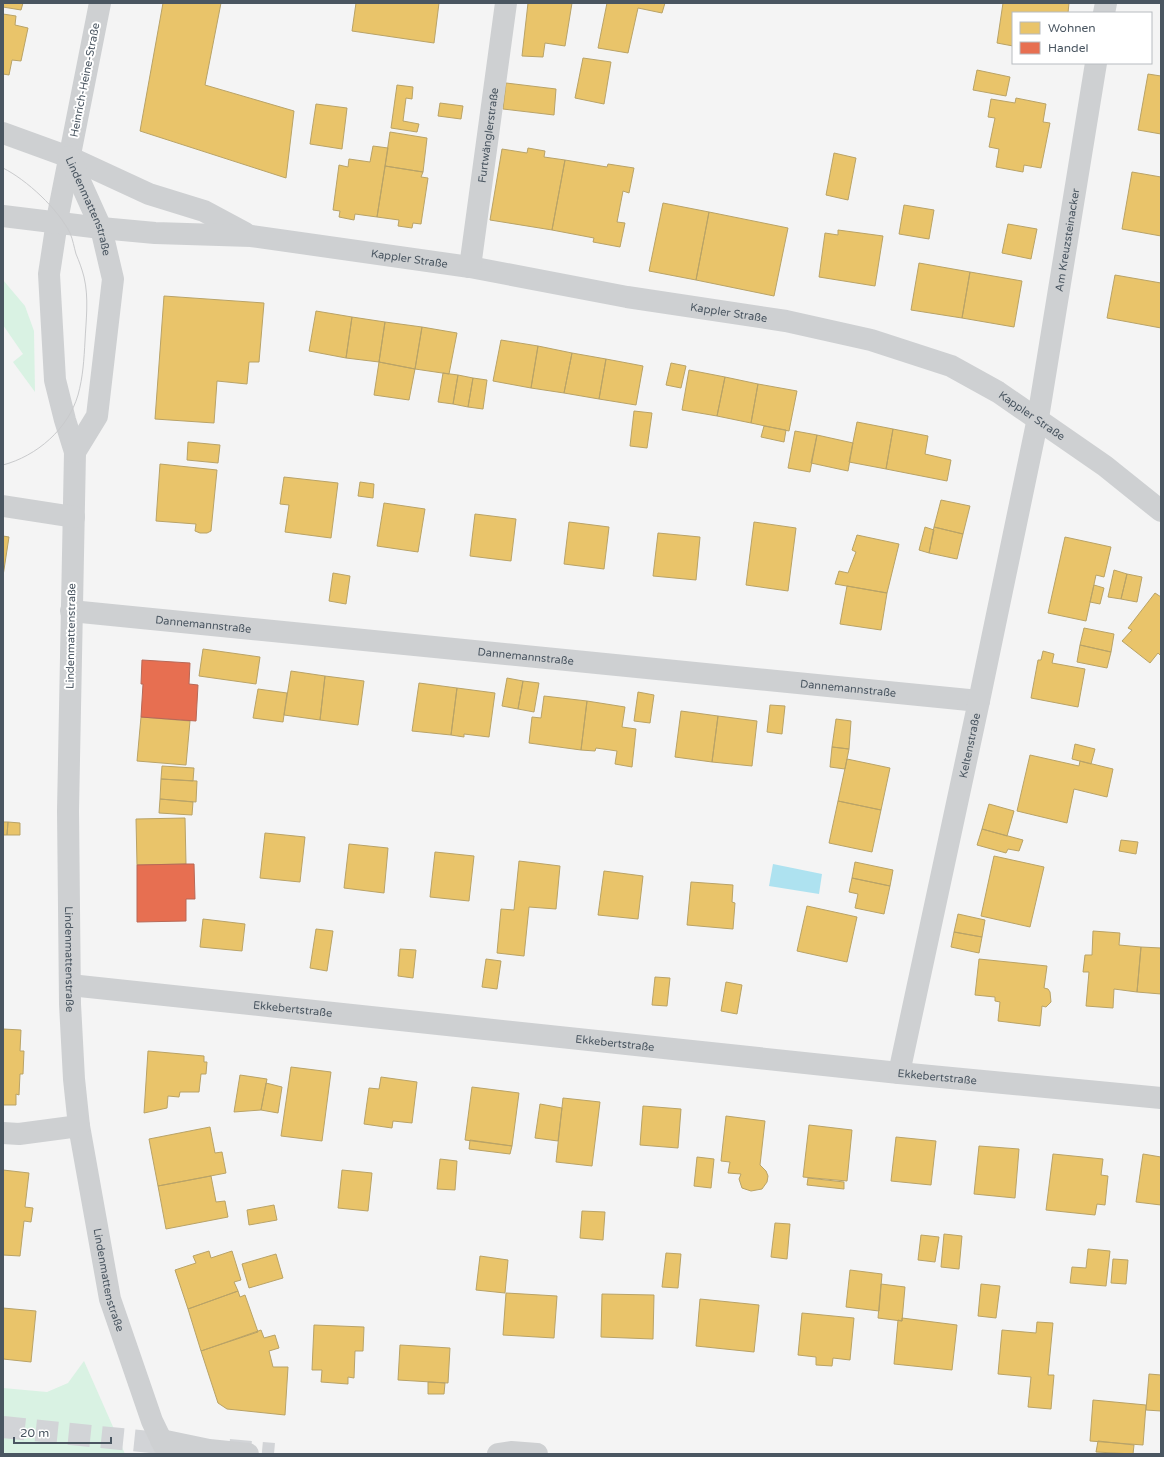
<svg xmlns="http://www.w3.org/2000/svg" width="1164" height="1457" font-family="'Varela Round',sans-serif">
<rect width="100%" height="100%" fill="#f4f4f4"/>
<path fill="#d9f2e3" d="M3 280 25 306 34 331 35 392 13 362 23 354 3 325Z
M84 1361 125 1454H3V1388L47 1392 68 1383Z"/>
<path fill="#aee2f0" d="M773 864 822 874 819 894 769 886Z"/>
<path fill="#e9c46a" stroke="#b9a367" d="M3 3H23L21 10 3 7Z
M163 3H221L205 85 294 111 286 178 140 131Z
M356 3H439L434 43 352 31Z
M528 3H572L565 46 545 43 543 57 522 56Z
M607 3H665L662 13 638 8 628 53 598 48Z
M1003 3H1069L1068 13H1013V46L997 43Z
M3 14 16 16 15 25 28 28 21 61 12 60 9 75 3 74Z
M583 58 611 62 604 104 575 98Z
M977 70 1010 77 1006 96 973 90Z
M1148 74 1161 76V134L1138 130Z
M506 83 556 89 554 115 503 109Z
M397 85 413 87 412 99 406 98 403 121 419 124 417 132 391 128Z
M1016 98 1046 104 1043 122 1050 123 1041 168 1024 165 1023 172 996 167 999 149 989 147 995 118 988 117 991 99 1015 103Z
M440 103 463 106 461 119 438 116Z
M316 104 347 108 342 149 310 144Z
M390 132 427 138 423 172 385 166Z
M373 146 388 148 377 217 355 214 354 220 339 217 340 211 333 210 339 165 348 167 349 159 370 162Z
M528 148 545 151 544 157 565 160 552 230 490 220 502 149 527 153Z
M834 153 856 158 848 200 826 195Z
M565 160 607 167 608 164 634 168 629 193 623 191 617 222 625 223 620 247 593 242 594 238 552 230Z
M385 166 423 172 421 177 428 178 421 224 413 223 412 228 398 226 399 220 377 217Z
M1132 172 1161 177V236L1122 229Z
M663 203 709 212 696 280 649 271Z
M904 205 934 210 929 239 899 234Z
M709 212 788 228 774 296 696 280Z
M1008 224 1037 229 1031 259 1002 253Z
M838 230 883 236 875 286 819 277 825 233 838 235Z
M919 263 970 272 962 318 911 310Z
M970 272 1022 281 1014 327 962 318Z
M1115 275 1161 283V328L1107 318Z
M164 296 264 303 259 362H249L247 384 217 381 214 423 155 419Z
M316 311 352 317 346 358 309 351Z
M352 317 385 322 379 362 346 358Z
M385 322 422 327 415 369 379 362Z
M422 327 457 333 449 374 415 369Z
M501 340 538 346 531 388 493 381Z
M538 346 572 353 564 393 531 388Z
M572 353 606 359 599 399 564 393Z
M606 359 643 366 636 405 599 399Z
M379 362 415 369 409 400 374 395Z
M671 363 686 366 681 388 666 385Z
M689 370 725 377 717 416 682 410Z
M443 373 458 375 453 404 438 402Z
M458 375 473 378 468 407 453 404Z
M725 377 758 384 751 423 717 416Z
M473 378 487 380 483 409 468 407Z
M758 384 797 391 789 431 751 423Z
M634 411 652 413 647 448 630 446Z
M857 422 893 429 886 469 849 462Z
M764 426 786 430 784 442 761 437Z
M893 429 928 436 925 454 951 460 947 481 886 469Z
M795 431 817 435 810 472 788 468Z
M817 435 853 443 848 471 811 463Z
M188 442 220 445 218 463 187 460Z
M160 464 217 470 211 531 207 533H200L195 531 196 524 156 521Z
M284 477 338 483 331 538 285 532 289 505 280 504Z
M360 482 374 484 373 498 358 496Z
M941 500 970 506 963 534 934 527Z
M384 503 425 509 418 552 377 546Z
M475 514 516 519 511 561 470 556Z
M569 522 609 527 604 569 564 564Z
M754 522 796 528 788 591 746 585Z
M925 527 934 530 929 553 919 550Z
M934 527 963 534 957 559 929 553Z
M658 533 700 537 696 580 653 576Z
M857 535 899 544 887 593 835 584 839 571 848 573 856 552 852 550Z
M3 536 9 537 3 576Z
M1065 537 1111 547 1104 577 1096 575 1086 621 1048 613Z
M1114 570 1127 574 1121 599 1108 597Z
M333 573 350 576 346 604 329 601Z
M1127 574 1142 577 1137 602 1121 599Z
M1094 585 1104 588 1100 604 1090 602Z
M847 586 887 593 881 630 840 624Z
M1155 593 1161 597V656L1158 653 1150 663 1122 641 1132 630 1128 628Z
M1084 628 1114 634 1111 652 1080 645Z
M1080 645 1111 652 1107 668 1077 662Z
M203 649 260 657 256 684 199 676Z
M1043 651 1054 654 1052 663 1085 669 1078 707 1031 698 1038 660H1041Z
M291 671 325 676 320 720 284 715Z
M325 676 364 681 358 725 320 720Z
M507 678 523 681 518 709 502 706Z
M523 681 539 683 534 712 518 709Z
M419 683 457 688 451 735 412 731Z
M457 688 495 693 489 737 464 734V737L451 735Z
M258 689 287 693 283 722 253 718Z
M638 692 654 695 650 723 634 721Z
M544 696 587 701 581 750 529 743 532 717 541 718Z
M587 701 625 707 622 727 636 729 632 767 615 764 617 751 596 748 595 751 581 750Z
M770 705 785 706 782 734 767 732Z
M681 711 718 716 712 762 675 757Z
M718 716 757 721 752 766 712 762Z
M141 717 190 721 186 765 137 761Z
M836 719 851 721 849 749 832 747Z
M1075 744 1095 749 1091 764 1072 759Z
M832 747 849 749 845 769 830 767Z
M1030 755 1079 766 1080 761 1113 769 1107 797 1074 789 1067 823 1017 811Z
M847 759 890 768 881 810 838 801Z
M162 766 194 768 193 781 161 779Z
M161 779 197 781 196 802 160 799Z
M160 799 193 802 192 815 159 813Z
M838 801 881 810 872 852 829 843Z
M989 804 1014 811 1007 836 982 829Z
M185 818 186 864 137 865 136 819Z
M3 822H8L7 835H3Z
M8 822 20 823V835H7Z
M982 829 1023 840 1019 851 1008 849 1006 853 977 845Z
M265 833 305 837 300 882 260 878Z
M1121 840 1138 842 1136 854 1119 851Z
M349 844 388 848 384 893 344 888Z
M435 852 474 856 469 901 430 897Z
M994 856 1044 867 1030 927 981 916Z
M519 861 560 866 556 909 529 907 524 956 497 953 501 909 514 910Z
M855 862 893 870 890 886 852 878Z
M604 871 643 876 638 919 598 915Z
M852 878 890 886 884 914 855 908 858 894 849 892Z
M691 882 733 885 732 902 735 903 733 929 687 925Z
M807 906 857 917 847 962 797 951Z
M958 914 985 920 982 937 954 932Z
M203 919 245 924 242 951 200 947Z
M316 929 333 931 327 971 310 968Z
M1093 931 1120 933 1119 945 1141 947 1137 992 1114 989 1113 1008 1086 1006 1089 972H1083L1085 955H1092Z
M954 932 982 937 979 953 951 947Z
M1141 947 1161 948V994L1137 992Z
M400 949 416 950 413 978 398 976Z
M486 959 501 961 497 989 482 987Z
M979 959 1047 966 1044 988 1048 989 1050 992 1051 1002 1046 1007 1042 1006 1040 1026 998 1021 1000 1002 995 1001V997L975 995Z
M655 977 670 978 667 1006 652 1005Z
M726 982 742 985 737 1014 721 1011Z
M3 1029 21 1030 20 1051H24L23 1074H20L19 1095 16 1094V1105H3Z
M148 1051 204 1056V1062H207L206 1074H201L199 1092H180L179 1097 168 1096 167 1108 144 1113Z
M291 1067 331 1072 322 1141 281 1136Z
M240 1075 267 1079 261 1110 234 1112Z
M381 1077 417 1082 412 1123 393 1121 392 1128 364 1124 369 1088 379 1089Z
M266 1083 282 1087 278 1113 261 1110Z
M472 1087 519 1093 512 1146 465 1140Z
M563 1098 600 1102 592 1166 556 1162Z
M540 1104 562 1108 558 1141 535 1138Z
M643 1106 681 1109 678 1148 640 1145Z
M726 1116 765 1121 760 1165 766 1171 768 1176 767 1182 762 1189 751 1191 742 1188 739 1179 741 1174 728 1173 730 1162 721 1161Z
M809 1125 852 1130 847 1181 803 1177Z
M210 1127 215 1153 222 1152 226 1173 158 1186 149 1139Z
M896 1137 936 1141 931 1185 891 1181Z
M470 1140 512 1146 510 1154 469 1149Z
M979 1146 1019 1149 1015 1198 974 1194Z
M1053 1154 1103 1159 1101 1175 1108 1176 1105 1205 1097 1204 1095 1215 1046 1210Z
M1143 1154 1161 1157V1205L1136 1202Z
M697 1157 714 1159 711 1188 694 1186Z
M440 1159 457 1161 455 1190 437 1189Z
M3 1170 29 1173 25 1207 33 1208 31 1222 24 1221 20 1256 3 1255Z
M342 1170 372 1173 368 1211 338 1208Z
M211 1176 216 1202 225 1201 228 1217 166 1229 158 1186Z
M808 1178 844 1182V1189L807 1185Z
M274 1205 277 1220 249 1225 247 1210Z
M582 1211 605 1212 603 1240 580 1238Z
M775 1223 790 1224 787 1259 771 1257Z
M944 1234 962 1236 959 1269 941 1267Z
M921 1235 939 1237 935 1262 918 1260Z
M1088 1249 1110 1251 1106 1286 1070 1283 1072 1267 1086 1268Z
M209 1251 211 1258 232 1251 241 1280 234 1282 238 1291 188 1309 175 1270 196 1263 193 1256Z
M666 1253 681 1254 678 1288 662 1287Z
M276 1254 283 1278 249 1288 242 1264Z
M480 1256 508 1260 505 1293 476 1290Z
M1113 1259 1128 1260 1126 1284 1111 1283Z
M850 1270 882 1274 879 1311 846 1307Z
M881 1284 905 1287 902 1321 878 1318Z
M981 1284 1000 1286 996 1318 978 1316Z
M238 1291 240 1297 245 1295 258 1332 201 1351 188 1309Z
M506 1293 557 1296 554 1338 503 1335Z
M602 1294 654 1295 653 1339 601 1337Z
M700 1299 759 1305 754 1352 696 1346Z
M3 1308 36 1311 31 1362 3 1359Z
M802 1313 854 1318 850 1360 833 1358 832 1366 816 1365V1357L798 1355Z
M902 1318 957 1325 952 1370 894 1364 898 1320 902 1321Z
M1037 1322 1053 1323 1048 1375H1054L1051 1409 1028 1407 1031 1377 998 1374 1002 1330 1036 1333Z
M314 1325 364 1327 363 1351H355L354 1378 348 1377V1384L321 1382 322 1370H312Z
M261 1330 264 1338 275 1335 279 1348 269 1351 273 1367H288L285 1415 227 1409 218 1403 201 1351Z
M400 1345 450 1348 448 1383 398 1380Z
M1149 1374 1161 1375V1411L1146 1410Z
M428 1382 445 1383 444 1394H428Z
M1093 1400 1146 1405 1143 1445 1090 1441Z
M1098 1441 1134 1445 1133 1454 1096 1452Z"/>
<path fill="#e76f51" stroke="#b86856" d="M142 660 190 663 189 684 198 685 196 721 141 717 143 684H141Z
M186 864H194L195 899H186V921L137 922V865Z"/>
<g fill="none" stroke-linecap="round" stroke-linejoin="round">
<path stroke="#d2d4d7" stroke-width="22" stroke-dasharray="22 11" stroke-linecap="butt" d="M3 1427 179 1445
M229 1450 274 1454"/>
<g stroke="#ced0d2" stroke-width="22">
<path id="s1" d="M100 3 58 215 49 274 55 380 65 420 75 452 68 811 70 1004 74 1079 79 1126 110 1299 152 1421 168 1454"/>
<path d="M1104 13 1106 3"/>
<path d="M3 133 69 157 149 194 204 211 245 233"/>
<path id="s2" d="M69 157 101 228 113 279 97 416 75 452"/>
<path id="s3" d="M3 216 101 228 155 233 251 236 470 267 627 297 786 321 871 340 951 366 998 392 1105 466 1161 511"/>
<path id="s4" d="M470 267 506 3"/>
<path d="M3 506 74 517"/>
<path id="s5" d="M71 611 979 701"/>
<path id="s6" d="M70 985 899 1073 1161 1098"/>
<path id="s7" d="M899 1073 979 701 1038 418 1096 63"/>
<path d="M3 1133 19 1134 79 1126"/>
<path d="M161 1440 209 1450 248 1454"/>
<path d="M498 1454 511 1452 537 1454"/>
</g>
<path stroke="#c9cacc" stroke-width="1" d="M3 168C27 180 58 209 70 233 73 240 74 247 76 254 79 261 82 269 84 277 89 298 86 320 85 341 84 359 83 377 78 395 68 429 37 456 3 465"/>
</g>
<g text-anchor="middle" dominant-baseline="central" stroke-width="4" stroke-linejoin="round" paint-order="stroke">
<g font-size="11" fill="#4a5661" stroke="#fff">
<text transform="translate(85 80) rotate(-79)">Heinrich-Heine-Straße</text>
<text stroke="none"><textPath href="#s4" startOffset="133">Furtwänglerstraße</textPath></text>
<text stroke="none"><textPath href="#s2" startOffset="53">Lindenmattenstraße</textPath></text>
<text stroke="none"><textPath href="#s7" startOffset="850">Am Kreuzsteinacker</textPath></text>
<text stroke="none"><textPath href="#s3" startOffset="409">Kappler Straße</textPath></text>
<text stroke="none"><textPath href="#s3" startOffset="733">Kappler Straße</textPath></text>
<text stroke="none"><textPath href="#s3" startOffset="1057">Kappler Straße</textPath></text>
<text stroke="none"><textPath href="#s5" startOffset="133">Dannemannstraße</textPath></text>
<text transform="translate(71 636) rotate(-89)">Lindenmattenstraße</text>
<text stroke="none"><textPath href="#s5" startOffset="457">Dannemannstraße</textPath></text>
<text stroke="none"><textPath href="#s5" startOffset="781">Dannemannstraße</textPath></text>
<text stroke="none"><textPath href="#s7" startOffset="335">Keltenstraße</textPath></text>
<text stroke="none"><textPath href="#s1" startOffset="964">Lindenmattenstraße</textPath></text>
<text stroke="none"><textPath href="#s6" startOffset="224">Ekkebertstraße</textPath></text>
<text stroke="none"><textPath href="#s6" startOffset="548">Ekkebertstraße</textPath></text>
<text stroke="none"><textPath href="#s6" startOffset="872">Ekkebertstraße</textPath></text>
<text stroke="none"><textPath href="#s1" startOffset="1288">Lindenmattenstraße</textPath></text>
</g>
</g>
<rect width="1164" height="1457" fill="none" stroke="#4a5661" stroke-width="8"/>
<rect x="1012" y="12" width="140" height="52" fill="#ffffff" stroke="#b7bbc0"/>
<rect x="1020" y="22" width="20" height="12" fill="#e9c46a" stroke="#b7bbc0"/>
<text x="1048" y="32" font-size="12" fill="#4a5661">Wohnen</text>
<rect x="1020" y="42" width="20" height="12" fill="#e76f51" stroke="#b7bbc0"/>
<text x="1048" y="52" font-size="12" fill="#4a5661">Handel</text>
<path d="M14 1437v6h97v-6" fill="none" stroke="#4a5661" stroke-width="2"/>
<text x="20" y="1437" font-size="12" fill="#4a5661" stroke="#ffffff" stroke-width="3" paint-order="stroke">20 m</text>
</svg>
